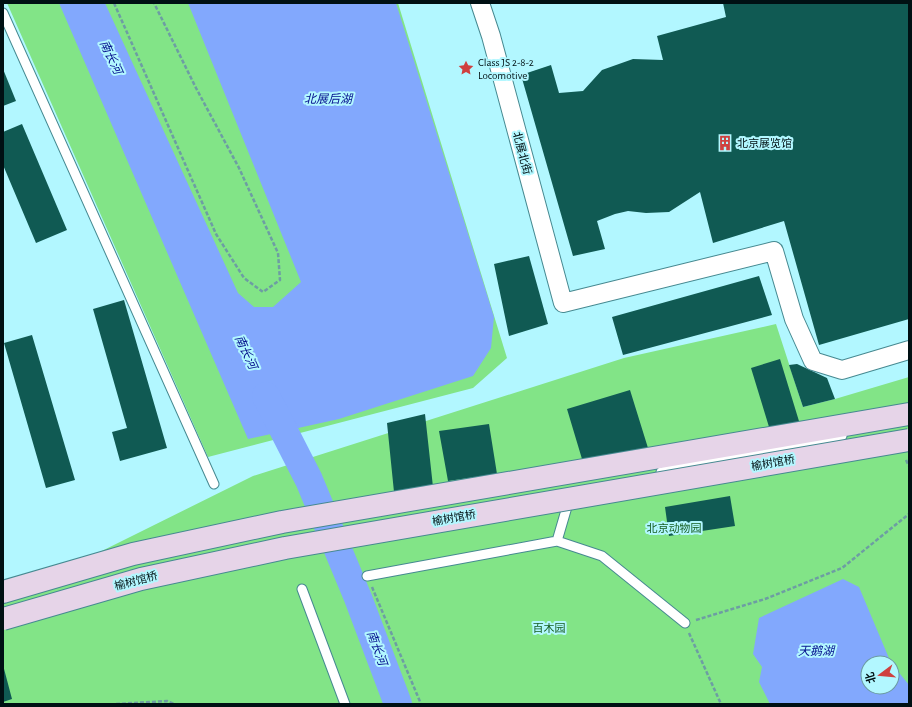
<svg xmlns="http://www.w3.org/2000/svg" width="912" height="707" font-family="'Alegreya Sans','Noto Sans SC',sans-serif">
<rect width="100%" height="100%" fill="#b2f7ff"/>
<path fill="#82e487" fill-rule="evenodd" d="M7 3H398L507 358 473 388 208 457Z
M776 324 803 407 835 399 909 377V704H3V600L253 476 624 358ZM868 663H892V687H868Z"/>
<path fill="#82a8fd" d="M59 3H105L238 293 254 307H273L301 282 188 3H396L494 317 491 348 473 376 339 419 248 439Z
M843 579 859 587 891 663H868V687H892V664L909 685V704H770L759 682 762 667 753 654 759 618Z"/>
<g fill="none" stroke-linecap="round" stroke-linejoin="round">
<path stroke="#82a8fd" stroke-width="28" d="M266 396 309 480 358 598 398 704"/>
</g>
<path fill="#105a53" d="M723 3H909V319L819 345 784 221 713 243 700 192 669 212 646 213 628 211 615 214 597 221 605 249 573 256 521 75 551 65 559 93 583 91 602 70 633 59 663 60 657 36 726 17Z
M3 69 16 101 3 106Z
M22 124 67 230 36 243 3 165V132Z
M529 256 548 324 509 336 494 264Z
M759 276 772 315 623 355 612 317Z
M124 300 167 448 120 461 112 432 127 428 93 309Z
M32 335 75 480 46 488 4 343Z
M780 359 802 431 773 440 751 368Z
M797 364 827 378 835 399 803 407 789 365Z
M630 390 648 448 582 459 567 409Z
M425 414 433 487 394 492 387 423Z
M489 424 497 474 448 481 439 431Z
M730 496 735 526 669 536 665 507Z
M3 665 12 699 3 702Z"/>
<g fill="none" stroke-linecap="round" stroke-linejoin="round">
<defs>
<path id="service" d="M3 13 214 484
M661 472 842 436
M557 541 569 500
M367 576 557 541 602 556 685 623
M302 589 345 704"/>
<path id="minor" d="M480 3 491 36 563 303 774 251 794 319 813 361 842 370 909 350"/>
<path id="secondary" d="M3 592 133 554 282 522 909 414"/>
</defs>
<use href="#service" stroke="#468991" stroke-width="11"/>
<use href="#minor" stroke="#468991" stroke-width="20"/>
<use href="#secondary" stroke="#468991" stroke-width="24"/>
<path stroke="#6d9da3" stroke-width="2.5" stroke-dasharray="4 2" stroke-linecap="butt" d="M114 3 216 234 244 278 263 292 280 280 278 253 239 168 196 88 154 3
M906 460 909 466
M372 587 421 704
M696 620 765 599 842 568 909 514
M689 633 721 704
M116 704 167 701 174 704"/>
<use href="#service" stroke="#fff" stroke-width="9"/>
<use href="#minor" stroke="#fff" stroke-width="18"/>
<use href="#secondary" stroke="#e6d4e8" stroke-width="22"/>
<defs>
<path id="secondary-bridge" d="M3 619 141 579 285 548 909 440"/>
</defs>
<use href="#secondary-bridge" stroke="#468991" stroke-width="24" stroke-linecap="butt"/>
<use href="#secondary-bridge" stroke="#e6d4e8" stroke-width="22"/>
</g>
<defs>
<symbol id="sight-bare" viewBox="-9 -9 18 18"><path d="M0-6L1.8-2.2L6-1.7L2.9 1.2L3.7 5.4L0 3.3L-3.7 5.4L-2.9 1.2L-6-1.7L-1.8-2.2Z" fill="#cf403f" stroke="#b2f7ff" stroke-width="2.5" paint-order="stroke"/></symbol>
<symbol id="building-bare" viewBox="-9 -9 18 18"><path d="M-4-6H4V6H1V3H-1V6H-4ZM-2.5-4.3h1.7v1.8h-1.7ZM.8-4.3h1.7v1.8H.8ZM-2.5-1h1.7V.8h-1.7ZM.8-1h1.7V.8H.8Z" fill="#cf403f" stroke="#b2f7ff" stroke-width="2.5" paint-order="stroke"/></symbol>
</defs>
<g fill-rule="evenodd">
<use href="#sight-bare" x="455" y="57" width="22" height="22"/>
<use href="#building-bare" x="714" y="132" width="22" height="22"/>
</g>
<g text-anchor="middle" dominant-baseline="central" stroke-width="4" stroke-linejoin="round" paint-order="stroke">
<g font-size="11" fill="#001013" stroke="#b2f7ff" text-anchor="start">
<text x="478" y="62">Class JS 2-8-2<tspan x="478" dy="13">Locomotive</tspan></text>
<text x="737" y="143">北京展览馆</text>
</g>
<g font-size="11" fill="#001013" stroke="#b2f7ff">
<text transform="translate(522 153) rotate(75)">北展北街</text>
<text transform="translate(773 463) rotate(-10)">榆树馆桥</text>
<text transform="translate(454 518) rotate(-10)">榆树馆桥</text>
<text transform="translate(136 581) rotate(-15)">榆树馆桥</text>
</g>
<g font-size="11" fill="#155c1f" stroke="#b2f7ff">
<text x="674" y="528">北京动物园</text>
<text x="549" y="628">百木园</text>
</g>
<g font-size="12" font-style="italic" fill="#040f8e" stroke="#b2f7ff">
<text transform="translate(111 57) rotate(65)">南长河</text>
<text x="328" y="99">北展后湖</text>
<text transform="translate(246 352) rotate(65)">南长河</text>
<text transform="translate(377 648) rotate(70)">南长河</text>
<text x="816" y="651">天鹅湖</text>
</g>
</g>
<rect width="912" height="707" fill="none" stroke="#001013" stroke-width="8"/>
<g transform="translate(880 675) rotate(254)"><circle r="19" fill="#b2f7ff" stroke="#6b9ba1"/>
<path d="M0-3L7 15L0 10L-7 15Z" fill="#cf403f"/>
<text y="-6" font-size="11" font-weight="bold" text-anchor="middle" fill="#001013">北</text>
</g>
</svg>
